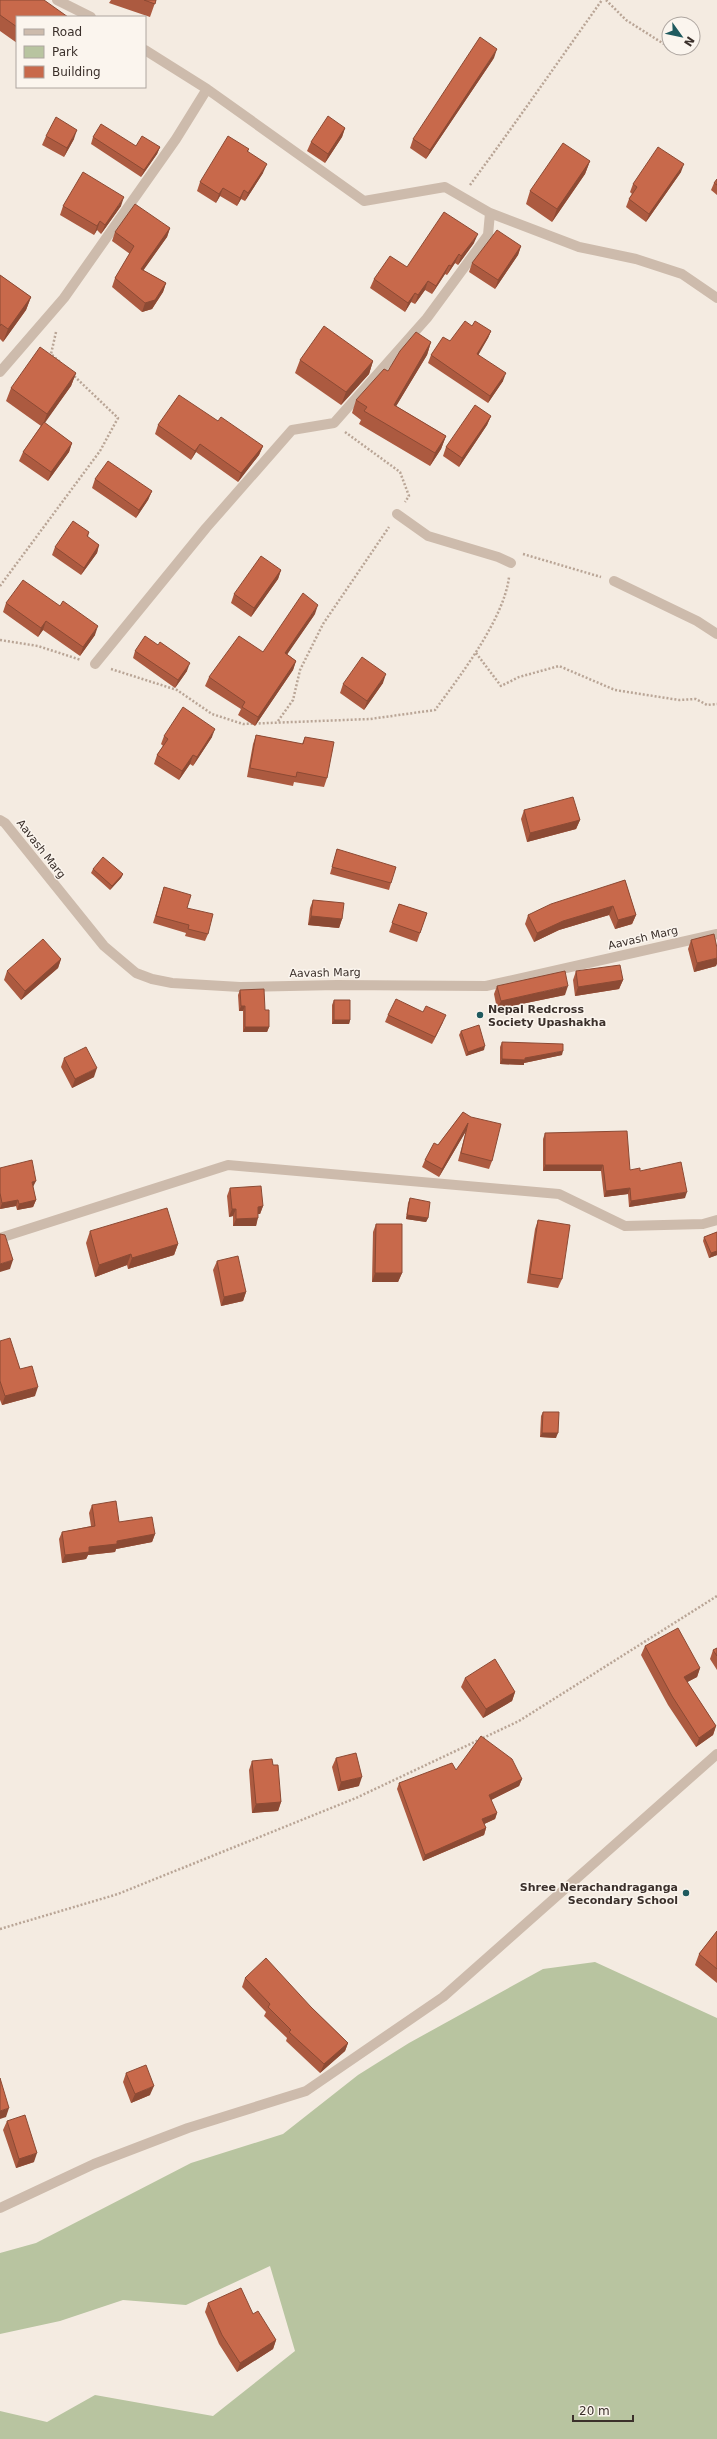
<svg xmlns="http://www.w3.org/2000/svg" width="717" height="2439" font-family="'DejaVu Sans',sans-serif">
<rect width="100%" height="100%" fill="#f4ebe1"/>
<path fill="#b8c4a0" d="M595 1962 717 2018V2439H0V2411L47 2422 95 2395 213 2416 295 2351 270 2266 186 2305 123 2300 60 2321 0 2334V2253L36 2243 191 2163 283 2134 358 2075 409 2043 543 1969Z"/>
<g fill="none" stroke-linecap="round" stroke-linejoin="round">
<path stroke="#b9a596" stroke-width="2.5" stroke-dasharray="2 2" stroke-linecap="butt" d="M606 0 626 20 664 44
M470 185C515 124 558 62 602 0
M56 332 51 354 60 362
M345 432 400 472 409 496 405 502
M523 554 601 577
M0 586 100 451 118 418 72 374
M0 640 38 646 81 660
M476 653 501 686 519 677 559 666 615 690 679 700 696 699 707 705 717 704
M111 669 177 690 212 714 243 724 370 719 435 710C460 676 504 619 509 577
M278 721 293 700 300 670 323 624 389 527
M0 1929 118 1894 356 1798 519 1721 717 1596"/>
<path stroke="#cdbbac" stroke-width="10" d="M57 0 91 17
M145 50 207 89 364 201 445 187 490 213 579 247 636 259 682 274 717 298
M0 372 64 298 176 139 207 89
M397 514 428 536 498 557 511 563
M614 581 697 621 717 634
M95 664 206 528 292 430 334 423 427 318 488 235 490 213
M0 820 5 823 104 946 136 973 152 979 172 983 240 987 337 985 486 986 717 934
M0 1238 228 1165 559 1194 625 1226 703 1224 717 1220
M0 2208 94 2164 188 2128 306 2091 443 1997 717 1754"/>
</g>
<path fill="#ac5a40" d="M0 0 17 17V43L0 31Z
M111 0H156L150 17 109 3Z
M494 58 426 159 410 148 413 139Z
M345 128 342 137 325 163 307 151 311 142Z
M46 136 74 139 64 157 42 145Z
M93 137 136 146 160 147 157 154 141 177 91 144Z
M249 149 248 152 263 173 245 201 241 199 237 206 220 196 216 203 197 191 200 182Z
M590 161 585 174 552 222 526 204 530 191Z
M681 172 646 222 626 207 629 199 632 194 630 192 633 184Z
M717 179V195L711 190 714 183Z
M63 206H121L101 234 97 230 94 235 60 215Z
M170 228 167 237 143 270 166 283 163 292 152 309 142 312 112 287 115 278 130 254 112 241 115 232Z
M474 243 458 265 455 263 447 275 445 274 432 294 425 290 415 304 411 302 405 312 370 288 374 279Z
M521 246 518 255 495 289 469 272 472 263Z
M0 275 31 297 26 310 3 342 0 339Z
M472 326 491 331 488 338 478 354 503 381 488 403 428 363 431 355Z
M431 342 427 355 396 406 446 436 441 449 430 466 359 424 361 420 352 413 356 400 388 371Z
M300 360 373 361 369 374 341 405 295 373Z
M76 373 71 386 44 423 72 443 69 452 48 481 19 461 23 452 41 426 6 401 11 388Z
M491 416 487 425 459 467 443 456 446 447Z
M218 421 263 446 259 455 238 482 196 452 191 460 155 434 158 425Z
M95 479 152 491 148 500 136 518 92 488Z
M89 532 88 537 99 545 97 553 81 575 52 555 55 547Z
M281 570 278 579 251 617 231 603 234 594Z
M6 603 95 635 80 656 43 630 38 637 3 612Z
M315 614 287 654 296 661 293 670 255 726 238 715 241 709 205 686 209 677 263 652Z
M135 651 187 671 175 688 133 658Z
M383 683 364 710 340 693 343 684Z
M256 735 302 744 305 737 327 778 324 787 294 782 293 786 247 777 253 744Z
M164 736 212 737 193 766 190 764 179 780 154 764 157 755 163 746 161 744Z
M524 810 580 820 576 829 527 842 521 819Z
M337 849 391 883 389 890 330 874Z
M93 869 123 874 121 878 110 890 91 873Z
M625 880 636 915 632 924 615 929 609 915 559 930 534 942 525 924 528 915Z
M164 887 187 908 208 934 205 941 185 936 186 933 153 923Z
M313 900 342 919 339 928 308 925 310 908Z
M399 904 427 913 417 942 389 932Z
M691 940 716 966 694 972 688 949Z
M61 959 58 968 21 1000 4 980 7 971Z
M576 971 623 980 619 989 575 996 573 980Z
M497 986 565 995 497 1009 494 994Z
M240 990 265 1010 269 1027 267 1032H243V1011H239L238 995Z
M334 1000 350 1020 349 1024H332V1005Z
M388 1015 443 1022 432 1044 385 1022Z
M461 1031 484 1050 466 1056 459 1035Z
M502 1042 562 1055 524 1063V1065L500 1064V1047Z
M64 1058 94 1077 72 1088 61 1067Z
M463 1112 492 1161 489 1169 458 1161 466 1131 439 1177 422 1167 425 1160 438 1145Z
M545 1133 630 1170 685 1198 629 1207 628 1194 604 1197 601 1171H543V1139Z
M0 1168 33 1187 36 1200 33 1207 17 1210 16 1206 0 1209Z
M230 1188 263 1206 260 1214H258L256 1226H233V1216L229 1217 227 1196Z
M410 1198 428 1218 426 1222 406 1219 408 1203Z
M538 1220 562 1279 558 1288 527 1283 535 1229Z
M376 1224 402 1273 398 1282H372L373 1232Z
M90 1231 178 1244 174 1255 128 1269 127 1265 95 1277 86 1243Z
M717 1232V1255L709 1258 703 1241 704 1237Z
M217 1261 246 1292 243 1301 221 1306 213 1270Z
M0 1341 20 1369 35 1396 2 1405 0 1400Z
M543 1412 556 1438 540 1437 541 1416Z
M92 1505 119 1522 155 1534 152 1542 116 1549 115 1552 88 1555 86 1559 62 1563 59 1539 62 1532 91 1526 89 1513Z
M645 1646 700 1668 697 1677 687 1682 716 1726 713 1735 696 1747 668 1705 641 1655Z
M717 1648V1670L710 1659 713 1650Z
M465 1678 515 1692 512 1701 483 1718 461 1687Z
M336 1758 359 1786 338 1791 332 1767Z
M252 1761 273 1765 281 1802 278 1811 252 1813 249 1770Z
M456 1770 522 1779 519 1786 491 1800 497 1813 495 1819 484 1824 486 1828 484 1835 423 1861 397 1789 399 1783Z
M717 1931V1983L695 1965 699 1954Z
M245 1978 311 2007 348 2043 345 2051 320 2073 286 2041 287 2038 264 2016 266 2012 242 1987Z
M126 2073 150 2095 131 2103 123 2082Z
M7 2121 34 2162 16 2168 3 2130Z
M208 2303 253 2314 276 2340 273 2349 237 2372 219 2344 205 2312Z"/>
<path fill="#8c4a34" d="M497 49 494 58 426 159 430 150Z
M345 128 342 137 325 163 328 154Z
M77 130 74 139 64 157 67 148Z
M160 147 157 154 141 177 144 170Z
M590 161 585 174 552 222 557 209Z
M267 164 263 173 245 201 248 193Z
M684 164 681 172 646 222 649 214Z
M223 188 220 196 216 203 219 194Z
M244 190 241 199 237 206 240 198Z
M124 197 121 206 101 234 105 225Z
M100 221 97 230 94 235 97 226Z
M170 228 167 237 138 278 141 269Z
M478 234 474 243 458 265 461 256Z
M521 246 518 255 495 289 498 280Z
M459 254 455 263 447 275 451 266Z
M449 265 445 274 432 294 436 286Z
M428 281 425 290 415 304 418 295Z
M166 283 163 292 152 309 142 312 145 303Z
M415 293 411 302 405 312 408 303Z
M31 297 26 310 3 342 8 329Z
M491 331 488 338 475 361 477 354Z
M431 342 427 355 389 418 394 405Z
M373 361 369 374 341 405 346 392Z
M76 373 71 386 42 427 47 414Z
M506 373 503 381 488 403 490 396Z
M491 416 487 425 459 467 462 458Z
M446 436 441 449 430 466 435 453Z
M72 443 69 452 48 481 51 472Z
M200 444 196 452 191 460 195 451Z
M263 446 259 455 238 482 241 473Z
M152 491 148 500 136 518 139 510Z
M99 545 97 553 81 575 84 568Z
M281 570 278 579 251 617 254 608Z
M318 605 315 614 282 662 285 653Z
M46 621 43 630 38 637 41 628Z
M98 626 95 635 80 656 83 647Z
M296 661 293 670 255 726 258 717Z
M190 663 187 671 175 688 178 680Z
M386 674 383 683 364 710 367 701Z
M215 729 212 737 193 766 197 757Z
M193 755 190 764 179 780 182 771Z
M580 820 576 829 527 842 530 833Z
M123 874 121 878 110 890 112 886Z
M613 906 609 915 559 930 534 942 537 933 563 921Z
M636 915 632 924 615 929 618 920Z
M311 916 342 919 339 928 308 925Z
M717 958V964L716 966 694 972 697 963Z
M61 959 58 968 21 1000 25 991Z
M623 980 619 989 575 996 578 987Z
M568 986 565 995 497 1009 501 1001Z
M241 1006H245L243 1011H239Z
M446 1015 443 1022 432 1044 435 1037Z
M334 1020H350L349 1024H332Z
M245 1027H269L267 1032H243Z
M485 1046 484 1050 466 1056 468 1052Z
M563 1051 562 1055 524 1063V1065L500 1064 502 1059 525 1058Z
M97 1068 94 1077 72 1088 75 1079Z
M468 1123 466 1131 439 1177 442 1169Z
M545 1165H603L601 1171H543Z
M36 1181 33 1187 32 1182Z
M630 1188 628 1194 604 1197 606 1191Z
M687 1192 685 1198 629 1207 631 1201Z
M18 1200 16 1206 0 1209 2 1203Z
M36 1200 33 1207 17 1210 19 1204Z
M263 1206 260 1214H255L258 1207Z
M232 1209H236L233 1216 229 1217Z
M407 1215 428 1218 426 1222 406 1219Z
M258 1218 256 1226H233L236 1219Z
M178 1244 174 1255 128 1269 132 1258Z
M717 1251V1255L709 1258 711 1253Z
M131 1254 127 1265 95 1277 99 1265Z
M13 1260 10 1269 0 1272V1264Z
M375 1273H402L398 1282H372Z
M246 1292 243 1301 221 1306 224 1297Z
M38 1387 35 1396 2 1405 5 1396Z
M542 1433H558L556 1438 540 1437Z
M155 1534 152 1542 116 1549 115 1552 88 1555 86 1559 62 1563 65 1555 89 1547 117 1541Z
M700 1668 697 1677 680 1686 684 1677Z
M515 1692 512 1701 483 1718 486 1709Z
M716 1726 713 1735 696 1747 699 1738Z
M362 1777 359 1786 338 1791 341 1782Z
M522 1779 519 1786 487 1802 489 1795Z
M281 1802 278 1811 252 1813 256 1804Z
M497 1813 495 1819 480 1826 482 1819Z
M486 1828 484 1835 423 1861 425 1855Z
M348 2043 345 2051 320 2073 324 2064Z
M154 2086 150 2095 131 2103 135 2094Z
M9 2108 6 2117 0 2119V2111Z
M37 2153 34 2162 16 2168 19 2159Z
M276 2340 273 2349 237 2372 240 2363Z"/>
<path fill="#c8694b" stroke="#8c4a34" d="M0 0H44L68 17H17V27L0 15Z
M144 0H156L155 4Z
M480 37 497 49 430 150 413 139Z
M328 116 345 128 328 154 311 142Z
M56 117 77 130 67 148 46 136Z
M101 124 136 146 142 136 160 147 144 170 93 137Z
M228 136 249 149 247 151 267 164 248 193 244 190 240 198 223 188 219 194 200 182Z
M563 143 590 161 557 209 530 191Z
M658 147 684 164 649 214 629 199 637 187 633 184Z
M83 172 124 197 105 225 100 221 97 226 63 206Z
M717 179V185L714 183Z
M135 204 170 228 141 269 166 283 155 300 145 303 115 278 134 246 115 232Z
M444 212 478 234 461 256 459 254 451 266 449 265 436 286 428 281 418 295 415 293 408 303 374 279 390 256 407 267Z
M497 230 521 246 498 280 472 263Z
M0 275 31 297 8 329 1 324 0 326Z
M465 321 472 326 475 321 491 331 477 354 506 373 490 396 431 355 443 337 450 341Z
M324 326 373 361 346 392 300 360Z
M416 332 431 342 394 405 446 436 435 453 364 411 367 407 356 400 384 369 388 371 400 351Z
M40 347 76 373 47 414 11 388Z
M179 395 218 421 221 417 263 446 241 473 200 444 195 451 158 425Z
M475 405 491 416 462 458 446 447Z
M44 422 72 443 51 472 23 452Z
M108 461 152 491 139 510 95 479Z
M73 521 89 532 87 536 99 545 84 568 55 547Z
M261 556 281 570 254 608 234 594Z
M23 580 60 606 63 601 98 626 83 647 46 621 41 628 6 603Z
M303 593 318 605 285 653 296 661 258 717 242 707 245 702 209 677 239 636 263 652Z
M145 636 158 645 160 642 190 663 178 680 135 651Z
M362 657 386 674 367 701 343 684Z
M183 707 215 729 197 757 193 755 182 771 157 755 168 739 164 736Z
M256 735 303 744 305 737 334 742 327 778 297 772 296 777 250 768Z
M573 797 580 820 530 833 524 810Z
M337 849 396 867 391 883 332 867Z
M103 857 123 874 112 886 93 869Z
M625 880 636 915 618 920 613 906 563 921 537 933 528 915 551 904Z
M164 887 191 895 187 908 213 914 208 934 188 929 189 925 156 916Z
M313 900 344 903 342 919 311 916Z
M399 904 427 913 420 933 392 923Z
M714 934 717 948V958L697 963 691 940Z
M43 939 61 959 25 991 7 971Z
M620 965 623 980 578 987 576 971Z
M565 971 568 986 501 1001 497 986Z
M264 989 265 1010H269V1027H245V1006H241L240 990Z
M396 999 423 1012 426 1006 446 1015 435 1037 388 1015Z
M334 1000H350V1020H334Z
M479 1025 485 1046 468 1052 461 1031Z
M502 1042 563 1044V1051L525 1058V1060L502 1059Z
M86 1047 97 1068 75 1079 64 1058Z
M463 1112 471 1117 501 1124 492 1161 461 1153 468 1123 442 1169 425 1160 434 1143 438 1145Z
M627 1131 630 1170 640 1168V1171L681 1162 687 1192 631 1201 630 1188 606 1191 603 1165H545V1133Z
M32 1160 36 1181 32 1182 36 1200 19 1204 18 1200 2 1203 0 1193V1168Z
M261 1186 263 1206 258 1207V1218L236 1219V1209H232L230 1188Z
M410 1198 430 1202 428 1218 407 1215Z
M167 1208 178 1244 132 1258 131 1254 99 1265 90 1231Z
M538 1220 570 1225 562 1279 530 1274Z
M376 1224H402V1273H375Z
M717 1232V1251L711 1253 704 1237Z
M0 1234 5 1235 13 1260 0 1264Z
M238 1256 246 1292 224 1297 217 1261Z
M10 1338 20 1369 32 1366 38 1387 5 1396 0 1381V1341Z
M543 1412H559L558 1433H542Z
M116 1501 119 1522 152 1517 155 1534 117 1541V1544L89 1547V1552L65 1555 62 1532 95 1526 92 1505Z
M678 1628 700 1668 684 1677 716 1726 699 1738 672 1696 645 1646Z
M717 1648V1656L713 1650Z
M495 1659 515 1692 486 1709 465 1678Z
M481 1736 512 1759 522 1779 489 1795 497 1813 482 1819 486 1828 425 1855 399 1783 452 1763 456 1770Z
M356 1753 362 1777 341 1782 336 1758Z
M272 1759 273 1765H278L281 1802 256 1804 252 1761Z
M717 1931V1969L699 1954Z
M266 1958 311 2007 348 2043 324 2064 289 2032 291 2030 268 2007 270 2004 245 1978Z
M146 2065 154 2086 135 2094 126 2073Z
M0 2078 9 2108 0 2111Z
M25 2115 37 2153 19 2159 7 2121Z
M241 2288 253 2314 258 2311 276 2340 240 2363 222 2335 208 2303Z"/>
<g fill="#1f5a5e" stroke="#fbf5ee" stroke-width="1.5">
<circle cx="480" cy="1015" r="4"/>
<circle cx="686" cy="1893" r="4"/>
</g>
<g text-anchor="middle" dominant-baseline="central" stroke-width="3" stroke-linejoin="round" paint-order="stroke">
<g font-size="11" fill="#3b302b" stroke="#fbf5ee">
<text transform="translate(41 849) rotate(52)">Aavash Marg</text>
<text transform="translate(643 938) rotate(-13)">Aavash Marg</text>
<text transform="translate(325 973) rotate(-1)">Aavash Marg</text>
</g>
<g font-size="11" font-weight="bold" fill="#3b302b" stroke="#fbf5ee" text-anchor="start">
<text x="488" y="1009">Nepal Redcross<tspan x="488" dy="13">Society Upashakha</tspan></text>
<text x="678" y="1887" text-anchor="end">Shree Nerachandraganga<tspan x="678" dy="13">Secondary School</tspan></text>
</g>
</g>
<rect x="16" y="16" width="130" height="72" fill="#fbf5ee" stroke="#aea6a0"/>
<rect x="24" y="29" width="20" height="6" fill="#cdbbac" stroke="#aea6a0"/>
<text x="52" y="36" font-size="12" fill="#3b302b">Road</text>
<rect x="24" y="46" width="20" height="12" fill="#b8c4a0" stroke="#aea6a0"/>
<text x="52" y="56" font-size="12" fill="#3b302b">Park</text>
<rect x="24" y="66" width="20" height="12" fill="#c8694b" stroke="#aea6a0"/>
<text x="52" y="76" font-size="12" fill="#3b302b">Building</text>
<g transform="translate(681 36) rotate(123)"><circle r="19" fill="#fbf5ee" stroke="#aea6a0"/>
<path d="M0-3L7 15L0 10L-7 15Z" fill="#1f5a5e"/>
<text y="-6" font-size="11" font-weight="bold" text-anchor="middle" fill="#3b302b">N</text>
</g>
<path d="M573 2415v6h60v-6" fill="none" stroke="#3b302b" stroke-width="2"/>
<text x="579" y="2415" font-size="12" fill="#3b302b" stroke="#fbf5ee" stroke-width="3" paint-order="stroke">20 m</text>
</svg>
